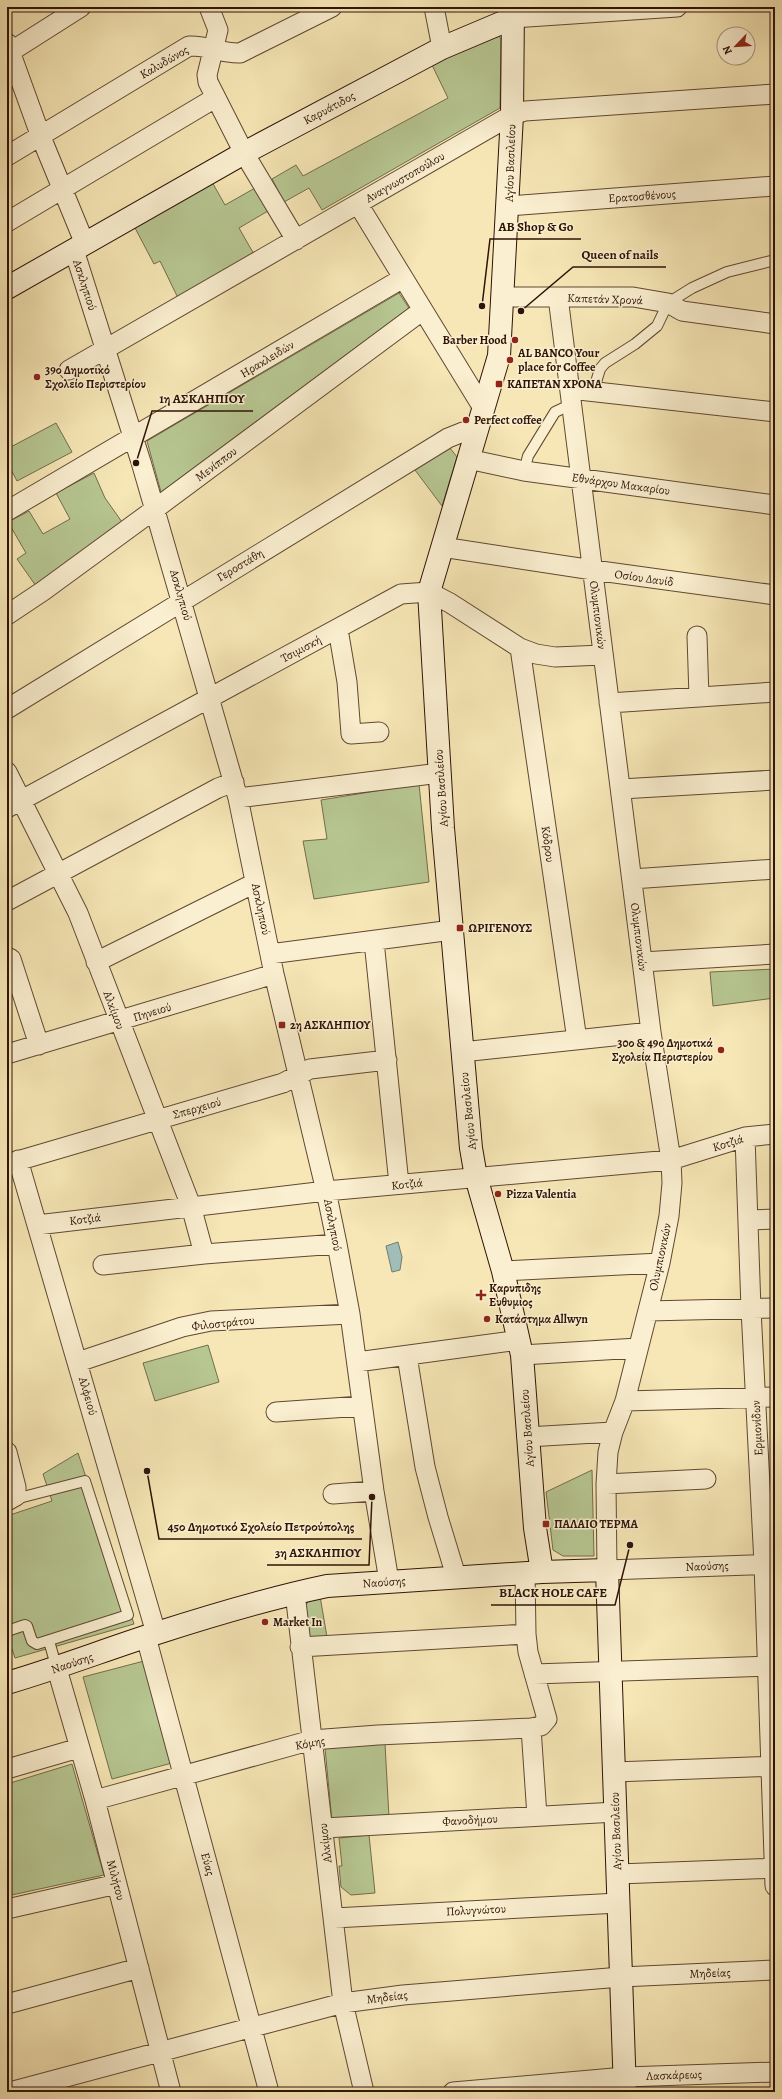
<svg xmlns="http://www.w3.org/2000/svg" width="782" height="2099" font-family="Alegreya,serif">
<rect width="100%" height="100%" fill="#f7e7b6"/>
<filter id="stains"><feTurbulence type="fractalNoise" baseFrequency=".005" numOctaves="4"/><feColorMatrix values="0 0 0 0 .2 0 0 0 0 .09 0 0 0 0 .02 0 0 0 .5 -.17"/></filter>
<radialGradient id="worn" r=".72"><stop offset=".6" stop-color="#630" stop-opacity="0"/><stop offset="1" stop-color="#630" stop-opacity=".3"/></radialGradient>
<path fill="#b7c792" stroke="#726d4c" d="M497 34 501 39 500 108 322 210 309 188 284 202 272 179 296 165 303 176 448 98 432 65Z
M212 182 225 205 255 188 268 211 239 228 255 256 178 298 160 261 154 264 134 226Z
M399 293 409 308 161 492 147 441Z
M56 423 72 452 17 481 7 462V449Z
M450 448 457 457 442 506 415 470Z
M94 473 105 498 122 522 36 586 17 559 26 553 8 522 29 511 43 534 70 519 56 493Z
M419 784 429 882 314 899 303 841 327 839 321 800Z
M775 969V998L713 1006 710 972Z
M208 1345 219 1382 155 1401 143 1363Z
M78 1453 134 1624 15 1658 12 1649 7 1651V1516L52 1501 43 1474Z
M592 1470 594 1556H563L553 1550 546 1492Z
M320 1596 327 1637 309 1639 306 1605 309 1600Z
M144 1661 172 1763 112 1779 83 1677Z
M385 1744 389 1817 332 1821 325 1748Z
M72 1764 104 1875 7 1896V1784Z
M369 1835 375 1893 351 1895 341 1887 339 1866H342L339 1838Z"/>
<path fill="#a0beb7" stroke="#727a70" d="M398 1242 402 1257 400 1270 392 1272 386 1246Z"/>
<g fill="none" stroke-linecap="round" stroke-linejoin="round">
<defs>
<path id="lane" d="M593 392 600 369 605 363 635 344 657 326 668 303 692 288 727 272 775 260
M524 471 528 456 555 412 572 404
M7 1631 25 1625 27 1626 32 1641 37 1644 128 1615 85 1481 19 1498 16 1496
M49 1641 57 1669"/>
<path id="street" d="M209 7 218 30 207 75 208 82 244 153 296 240
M434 7 442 48
M513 18 677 7
M7 43 41 137 85 244
M7 54 81 7
M7 156 189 46C207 45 223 54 240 53L332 7
M358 204 483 408
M508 206 775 186
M7 222 215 98
M74 250 141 462 238 798 274 974 326 1191 337 1244 350 1314 374 1491 389 1581
M503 297H633L668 303 682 311 775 324
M558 297 651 1032 671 1160 672 1183 669 1216 660 1263 625 1401 613 1432 608 1452 606 1484 607 1570 775 1564
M69 370 512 115 525 111 775 94
M570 389 775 412
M468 459 524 471 775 505
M7 511 403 278
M442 547 593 570 775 595
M7 615 43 591 155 509 423 310
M338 629 347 682 351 734 379 732
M697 636 699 697
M520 648 577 1040
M609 703 775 692
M7 709 448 438 463 432 477 429
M7 772 78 913 191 1206 204 1254
M621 789 775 780
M238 798 440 773
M7 808 401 594 429 592 450 603 520 648 536 654 555 657 603 655
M632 879 775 869
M7 901 218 788 234 782
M374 941 399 1184
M270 954 452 930
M7 957 11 959 39 1045
M96 962 255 883
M642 962 775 954
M462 1052 651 1032
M7 1054 274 974
M745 1137 751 1309 764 1564 775 1886
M18 1160 156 1633
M7 1164 283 1083 310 1069 387 1060
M749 1220 775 1219
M37 1225 326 1191 671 1160 745 1137 775 1134
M103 1265 204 1254 337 1244
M503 1271 660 1263
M648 1311 775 1308
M522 1355 638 1348
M407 1356 425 1467 438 1517 456 1576
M78 1362 182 1327 211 1321 350 1314
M357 1362 519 1340
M625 1401 775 1397
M276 1412 362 1406
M527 1437 613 1432
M7 1452 16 1487V1496L7 1501
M606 1484 706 1479
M333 1494 374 1491
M525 1573 526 1634 528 1652 547 1719 541 1726 531 1728 537 1816
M295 1593 343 2003 364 2092
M146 1637 269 2092
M300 1647 526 1634
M57 1669 95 1800 171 2092
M534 1674 775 1666
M7 1769 79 1748
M614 1772 775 1766
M95 1800 312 1740 378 1735 531 1728
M324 1828 616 1812
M618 1874 775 1868
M7 1909 117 1884
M334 1918 619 1903
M7 2004 139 1968
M10 2092 343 2003 403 1995 621 1977 775 1970
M453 2092 625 2077 775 2072"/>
<path id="secondary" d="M513 7 512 115 499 356 429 592 443 828 471 1148 476 1177 503 1271 522 1355 535 1528 542 1572
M7 288 244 153 442 48 513 18
M7 1683C58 1668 107 1649 157 1633 213 1615 270 1598 327 1586L542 1572 607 1570 625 2092"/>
</defs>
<use href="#lane" stroke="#604832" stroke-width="12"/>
<use href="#street" stroke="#604832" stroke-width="21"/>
<use href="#secondary" stroke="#2e1306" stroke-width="24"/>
<use href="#lane" stroke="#faefd0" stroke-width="10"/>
<use href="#street" stroke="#faefd0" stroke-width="19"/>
<use href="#secondary" stroke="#faefd0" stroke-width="22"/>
</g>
<g fill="#8f2418" stroke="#faefd0" stroke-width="1.5">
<circle cx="515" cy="340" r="4"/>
<circle cx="510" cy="360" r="4"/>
<circle cx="37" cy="377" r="4"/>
<rect x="495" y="380" width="8" height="8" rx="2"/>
<circle cx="466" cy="420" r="4"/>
<rect x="456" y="924" width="8" height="8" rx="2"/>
<rect x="278" y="1021" width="8" height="8" rx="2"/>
<circle cx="721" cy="1050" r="4"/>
<circle cx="498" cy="1194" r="4"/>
<path d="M479 1289h4v4h4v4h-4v4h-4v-4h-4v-4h4z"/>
<circle cx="487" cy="1319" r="4"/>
<rect x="542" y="1520" width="8" height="8" rx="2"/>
<circle cx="265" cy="1622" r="4"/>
</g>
<g text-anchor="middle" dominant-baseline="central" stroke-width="3" stroke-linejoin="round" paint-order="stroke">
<g font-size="12" fill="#2e1306" stroke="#faefd0">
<text transform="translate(164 62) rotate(-30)">Καλυδώνος</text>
<text transform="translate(329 108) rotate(-28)">Καρυάτιδος</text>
<text transform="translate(510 163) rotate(-88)">Αγίου Βασιλείου</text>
<text transform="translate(405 177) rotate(-30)">Αναγνωστοπούλου</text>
<text transform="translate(642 196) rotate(-4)">Ερατοσθένους</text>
<text transform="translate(85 285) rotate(72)">Ασκληπιού</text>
<text transform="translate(605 299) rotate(2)">Καπετάν Χρονά</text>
<text transform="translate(267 359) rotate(-31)">Ηρακλειδών</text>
<text transform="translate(216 464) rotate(-37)">Μενίππου</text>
<text transform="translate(621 484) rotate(8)">Εθνάρχου Μακαρίου</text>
<text transform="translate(240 565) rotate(-31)">Γεροστάθη</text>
<text transform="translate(644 578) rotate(8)">Οσίου Δαυίδ</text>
<text transform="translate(181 595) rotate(74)">Ασκληπιού</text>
<text transform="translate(598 615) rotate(83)">Ολυμπιονικών</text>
<text transform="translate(301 649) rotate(-28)">Τσιμισκή</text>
<text transform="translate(441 788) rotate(-94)">Αγίου Βασιλείου</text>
<text transform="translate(548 844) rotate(82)">Κόδρου</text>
<text transform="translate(261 909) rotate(78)">Ασκληπιού</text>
<text transform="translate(639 937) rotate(83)">Ολυμπιονικών</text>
<text transform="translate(114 1010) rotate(69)">Αλκίμου</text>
<text transform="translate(152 1012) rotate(-17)">Πηνειού</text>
<text transform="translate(197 1108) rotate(-16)">Σπερχειού</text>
<text transform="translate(468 1111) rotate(-96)">Αγίου Βασιλείου</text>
<text transform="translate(728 1143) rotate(-17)">Κοτζιά</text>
<text transform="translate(407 1184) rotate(-6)">Κοτζιά</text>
<text transform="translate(85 1219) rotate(-7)">Κοτζιά</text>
<text transform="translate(333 1225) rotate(79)">Ασκληπιού</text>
<text transform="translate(660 1257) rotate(-78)">Ολυμπιονικών</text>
<text transform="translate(223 1323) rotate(-6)">Φιλοστράτου</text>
<text transform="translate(88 1396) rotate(74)">Αλφειού</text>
<text transform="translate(527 1428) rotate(-94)">Αγίου Βασιλείου</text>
<text transform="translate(757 1428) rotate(-93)">Ερμιονίδων</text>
<text transform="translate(707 1566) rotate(-2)">Ναούσης</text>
<text transform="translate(384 1582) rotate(-4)">Ναούσης</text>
<text transform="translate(72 1663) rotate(-19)">Ναούσης</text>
<text transform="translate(310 1743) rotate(-11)">Κόμης</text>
<text transform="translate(470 1820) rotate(-3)">Φανοδήμου</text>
<text transform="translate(616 1831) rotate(-92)">Αγίου Βασιλείου</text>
<text transform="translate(325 1843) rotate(-97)">Αλκίμου</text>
<text transform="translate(208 1864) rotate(75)">Εύας</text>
<text transform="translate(116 1880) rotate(75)">Μιλήτου</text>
<text transform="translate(476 1910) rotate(-3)">Πολυγνώτου</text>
<text transform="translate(710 1973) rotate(-2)">Μηδείας</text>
<text transform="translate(387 1997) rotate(-7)">Μηδείας</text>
<text transform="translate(674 2075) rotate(-2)">Λασκάρεως</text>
</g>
<g font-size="12" font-weight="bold" fill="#2e1306" stroke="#faefd0" text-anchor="start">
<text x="507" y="340" text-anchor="end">Barber Hood</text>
<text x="518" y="353">AL BANCO Your<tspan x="518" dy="14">place for Coffee</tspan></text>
<text x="45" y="370">39ο Δημοτικό<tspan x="45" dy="14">Σχολείο Περιστερίου</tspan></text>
<text x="507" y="384">ΚΑΠΕΤΑΝ ΧΡΟΝΑ</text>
<text x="474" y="420">Perfect coffee</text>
<text x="468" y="928">ΩΡΙΓΕΝΟΥΣ</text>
<text x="290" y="1025">2η ΑΣΚΛΗΠΙΟΥ</text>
<text x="713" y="1043" text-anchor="end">30ο &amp; 49ο Δημοτικά<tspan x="713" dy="14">Σχολεία Περιστερίου</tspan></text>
<text x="506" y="1194">Pizza Valentia</text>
<text x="489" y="1288">Καρυπιδης<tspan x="489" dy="14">Ευθυμιος</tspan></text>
<text x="495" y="1319">Κατάστημα Allwyn</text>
<text x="554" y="1524">ΠΑΛΑΙΟ ΤΕΡΜΑ</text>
<text x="273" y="1622">Market In</text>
</g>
</g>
<path fill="none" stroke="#2e1306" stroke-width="1.5" d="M482 306L490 239H581M521 311L573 267H666M136 463L152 411H253M147 1471L159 1539H362M372 1497L369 1565H267M630 1545L615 1605H491"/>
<g fill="#2e1306" stroke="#faefd0" stroke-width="1.5">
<circle cx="482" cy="306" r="4"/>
<circle cx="521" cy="311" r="4"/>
<circle cx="136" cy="463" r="4"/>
<circle cx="147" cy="1471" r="4"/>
<circle cx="372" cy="1497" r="4"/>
<circle cx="630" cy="1545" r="4"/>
</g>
<g font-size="13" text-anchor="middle" font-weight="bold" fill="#2e1306" stroke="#faefd0" stroke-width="3" stroke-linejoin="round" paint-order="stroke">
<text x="536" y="231">AB Shop &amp; Go</text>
<text x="620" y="259">Queen of nails</text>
<text x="202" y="403">1η ΑΣΚΛΗΠΙΟΥ</text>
<text x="261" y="1531">45ο Δημοτικό Σχολείο Πετρούπολης</text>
<text x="318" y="1557">3η ΑΣΚΛΗΠΙΟΥ</text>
<text x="553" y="1597">BLACK HOLE CAFE</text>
</g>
<rect width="782" height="2099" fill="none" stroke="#f7e7b6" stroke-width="24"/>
<rect x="8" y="8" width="766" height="2083" fill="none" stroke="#2e1306" stroke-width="2"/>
<rect x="12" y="12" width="758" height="2075" fill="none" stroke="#2e1306"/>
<g transform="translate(736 46) rotate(245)"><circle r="19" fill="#faefd0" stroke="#a8977f"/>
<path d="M0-3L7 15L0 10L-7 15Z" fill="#8f2418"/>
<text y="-6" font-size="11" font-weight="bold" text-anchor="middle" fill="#2e1306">N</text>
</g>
<rect width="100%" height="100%" filter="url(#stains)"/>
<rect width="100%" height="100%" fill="url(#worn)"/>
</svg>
